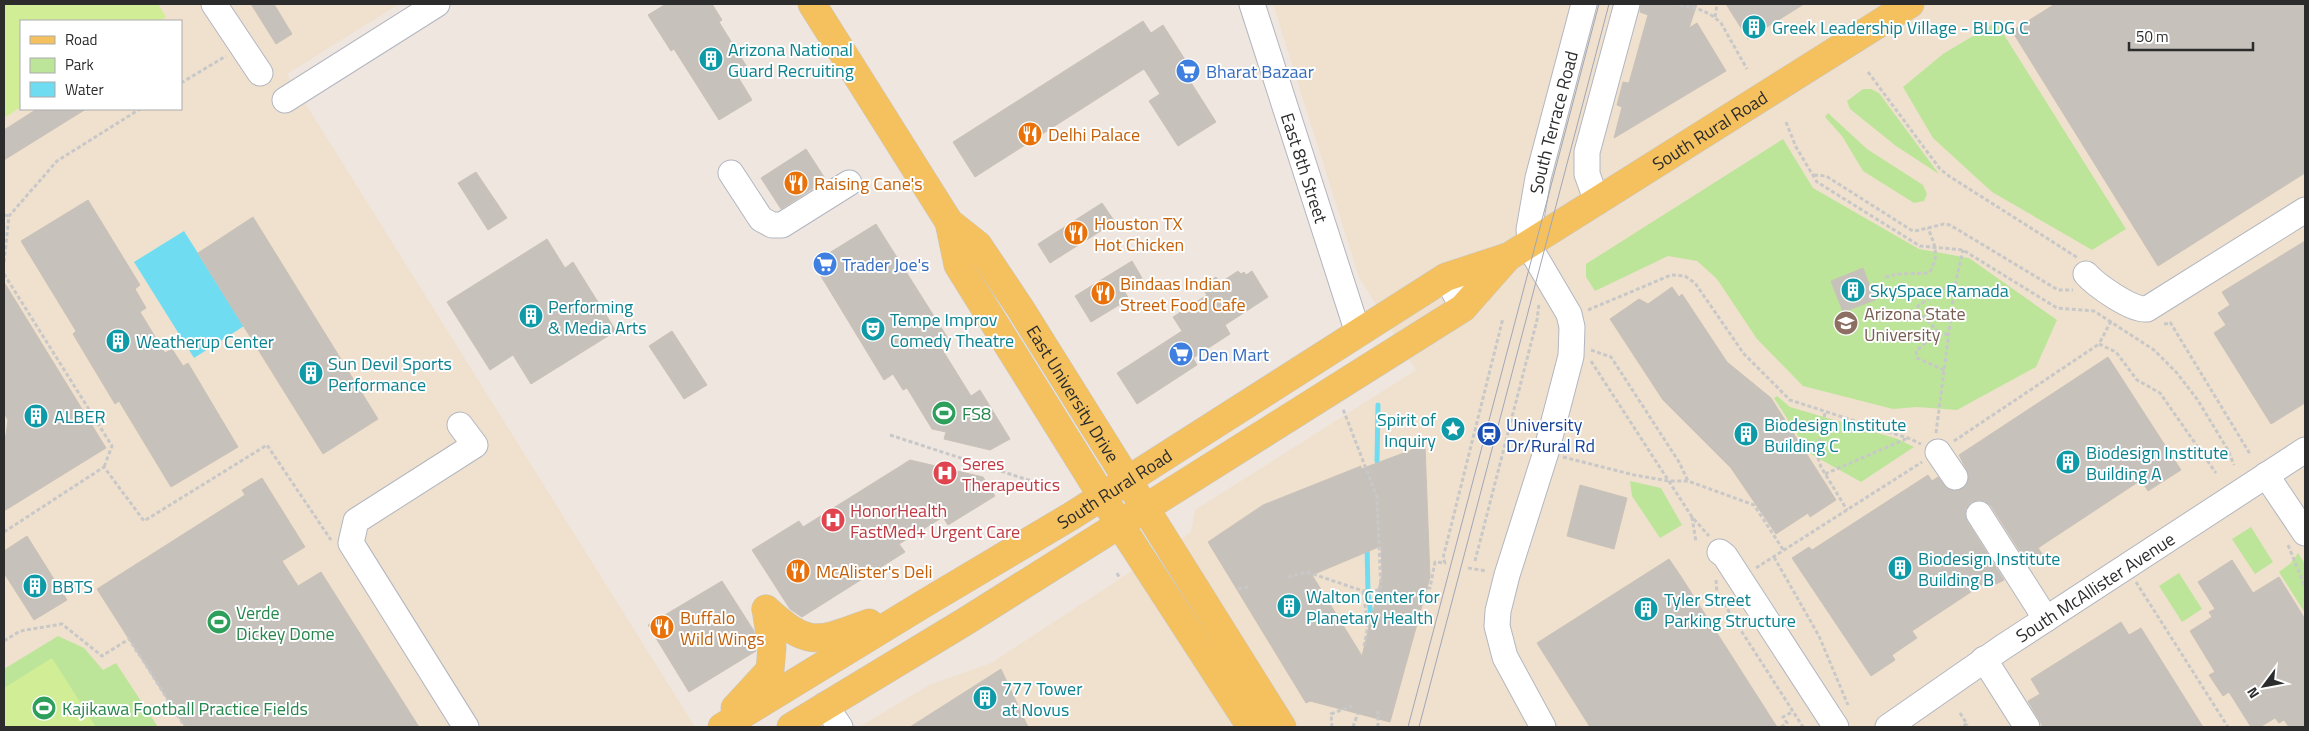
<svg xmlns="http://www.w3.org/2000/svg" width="2309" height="731" font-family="'Titillium Web',sans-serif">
<rect width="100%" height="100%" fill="#eee6df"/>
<path fill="#f0e1ce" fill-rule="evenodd" d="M4 4H399L287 74 695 727H4ZM21 21H181V109H21Z
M1273 4H2305V727H1028L1001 670 910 727H859L929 685 991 663 1191 532 1195 510 1416 370 1359 277Z"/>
<path fill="#bce59a" d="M1996 22 2126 229 2092 250 1992 192 1933 138 1903 87 1943 54Z
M1863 89H1871L1879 93 1939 174 1896 146 1850 109 1847 101Z
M1828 113 1867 149 1923 185 1927 194 1924 201 1914 203 1863 171 1842 136 1825 117Z
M1783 139 1813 188 1919 249 1969 258 2057 320 2036 367 1957 410 1917 407 1893 409 1803 386 1757 339 1717 279 1697 261 1668 256 1595 291 1586 277V264Z
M1777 396 1790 407 1898 439 1914 447 1861 482 1809 453 1774 398Z
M1630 481 1661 488 1682 525 1660 538 1632 496Z
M2251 527 2273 562 2255 574 2232 539Z
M2298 553 2305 564V613L2279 572 2291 563Z
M2179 573 2202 609 2182 622 2159 586Z
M58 636 84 648 103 670 116 663 158 727H4V669Z"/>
<path fill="#d1ed96" d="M4 4H158L166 17 159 21H21V107L4 118Z
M52 658 96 727H4V688Z"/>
<path fill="#70dcf1" d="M184 231 244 326 194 358 134 262Z"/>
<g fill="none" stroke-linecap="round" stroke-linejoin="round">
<path stroke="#70dcf1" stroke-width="5" d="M1377 461 1378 405
M1367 545 1368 593 1372 623"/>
</g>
<path fill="#c6c1ba" stroke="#cac2b8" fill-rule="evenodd" d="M251 4H274L292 34 276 44Z
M666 4H712L722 20 719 22 747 67 748 70 738 77 752 100 719 120 674 49 671 51 648 15Z
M1641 4H1697L1689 28 1697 23 1726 71 1614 138 1622 107 1617 105 1623 82 1629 83 1648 15 1640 12Z
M1726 4H1804L1748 39Z
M2055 4H2305V173L2158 266 2012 31Z
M1143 21 1151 33 1163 25 1196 77 1190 81 1216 122 1178 146 1149 101 1160 94 1144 69 975 177 953 142Z
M37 109H86L4 160V130Z
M806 149 826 180 781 209 761 178Z
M476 172 507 218 488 230 458 183Z
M88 200 140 285 135 289 146 308 140 312 165 353 172 349 183 366 188 363 238 447 171 487 119 401 115 404 73 334 76 331 21 241Z
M1102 203 1115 222 1050 263 1038 244Z
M253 217 378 419 323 454 198 253Z
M876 224 949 340 940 346 971 396 980 390 1010 439 990 450 944 439 946 432 932 429 907 388 903 390 893 374 884 380 813 263Z
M547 239 565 268 573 262 616 331 531 384 513 355 490 370 447 302Z
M2305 241V403L2271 424 2214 333 2226 325 2218 313 2230 305 2222 292Z
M1132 261 1142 278 1123 289 1129 299 1091 322 1075 296Z
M1863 268 1875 300 1843 312 1831 281Z
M1238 271 1241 274 1244 272 1246 275 1252 271 1268 297 1225 325 1230 334 1193 358 1197 365 1137 404 1117 373 1182 331 1173 317 1207 295 1201 287 1216 277 1220 283Z
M4 282 106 448 4 511V437L6 435 8 420 4 413Z
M1672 287 1679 297 1682 294 1727 362 1771 398 1836 500 1810 517 1808 513 1776 534 1731 468 1663 400 1610 319 1639 299 1648 304Z
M672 331 707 385 684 399 649 346Z
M2108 357 2181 470 2148 491 2141 480 2038 548 2043 555 2028 564 1991 506 1985 501 1979 500 1971 502 1966 508 1965 515 1967 521 2004 580 1996 584 1992 578 1912 631 1917 638 1892 655 1895 660 1871 676 1792 558 1809 547 1812 550 1928 475 1932 481 1938 477 1949 490 1956 491 1963 489 1968 483 1969 475 1959 455Z
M1425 445 1430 577 1390 722 1310 701 1306 703 1208 542 1263 505 1361 466V469ZM1381 546 1382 574 1362 656 1312 575Z
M910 460 983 477 995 496 948 525 943 517 899 544 905 552 802 617 790 609 752 550 799 521 803 527Z
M262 478 305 547 282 561 298 586 321 572 419 727H185L97 589 245 495 242 490Z
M1580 485 1627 498 1614 549 1567 536Z
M27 536 67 600 34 620 4 573V551Z
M1669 559 1680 575 1777 727H1590L1537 643Z
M2232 560 2253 593 2279 577 2305 619V727H2289L2284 720 2279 723 2275 718 2260 727H2251L2229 692 2223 696 2209 675 2215 672 2190 631 2212 617 2209 612 2215 609 2198 582Z
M722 581 754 631 756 651 689 692 648 625Z
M2121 622 2129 635 2141 628 2203 727H2043L2028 701 2040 694 2031 679Z
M1001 669 1028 727H910Z"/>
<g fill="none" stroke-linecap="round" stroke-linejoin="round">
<path stroke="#c7c1bb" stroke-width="25" stroke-dasharray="25 12" stroke-linecap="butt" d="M1955 477 1979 514"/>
<defs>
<g id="minor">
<path d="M214 4 260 73"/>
<path id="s1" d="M1252 4 1358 333"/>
<path d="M285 100 437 4"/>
<path d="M731 173 761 219 772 225H782L849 183"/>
<path d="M1597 202 1587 174V152L1627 4"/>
<path d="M2086 274C2096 285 2132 311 2147 309L2305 210"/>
<path d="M1446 277 1463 308"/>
<path d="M460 425 475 445 356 521 351 543 466 727"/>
<path d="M1938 452 1955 477"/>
<path d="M2266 475 2305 533"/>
<path d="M1979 514 2046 619"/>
<path d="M1720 552 1725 556 1836 727"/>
<path d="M1984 659 2027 727"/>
<path d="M825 705 840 727"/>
<path id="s2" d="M1543 727 1505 657 1497 626 1498 611 1507 575 1546 452 1571 356 1572 327 1569 314 1533 253 1529 230 1538 178 1584 4"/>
<path id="s3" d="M1888 727 2003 647 2305 450"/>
</g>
<g id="major">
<path id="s4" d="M812 4 949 222 978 245 1020 308 1282 727"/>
<path d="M949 222 958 265 1120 525 1251 727"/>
<path d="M766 609C809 648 817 642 869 623"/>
<path d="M735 708 770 670 772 647 766 609"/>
<path id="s5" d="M722 727 925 603 1073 515 1446 277 1507 257"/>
<path id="s6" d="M791 727 966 621 1463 308 1508 257 1910 4"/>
</g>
</defs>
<use href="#minor" stroke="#b2b6c0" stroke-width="27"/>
<use href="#major" stroke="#c8c8c8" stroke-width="29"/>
<path stroke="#c8c8c8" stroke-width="3" stroke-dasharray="4 2.5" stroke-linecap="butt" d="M1673 4C1694 8 1705 8 1721 23L1747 69
M1715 17 1717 4
M1868 72 1940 169 1949 176 2078 258
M181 83 226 56
M1786 122 1796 147 1817 182 1920 246 1963 250 2057 308 2094 311 2154 350 2177 373 2197 399 2228 450 2234 465
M1814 175 1826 176 1911 230 1915 231 1944 224 1950 225 2058 290H2073
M4 215 9 216
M4 262 9 216 57 161 140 109
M4 274 112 446 104 467
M1885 277 1899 274 1929 273C1940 255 1935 246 1928 228
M1588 310 1671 275 1685 276 1695 283 1744 354 1790 400 1908 438 1921 444
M2111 321 2099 344 2116 352 2137 380 2160 393 2216 473
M2170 322 2250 454
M2164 324 2171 323
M1938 332 1949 335
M1591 350 1611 357 1679 462 1688 481
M1591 361 1692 517 1709 536
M1944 370 1917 358 1916 351 1938 332 1918 310V306L1942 289 1955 285
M1825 413 1817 455 1821 467 1847 510
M1936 433 1955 285 1963 250
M890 435 1059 490
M1954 441 2099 344
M1507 442 1528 448
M1563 457 1634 475 1669 481H1688L1754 505 1784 551
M1825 474 1908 438
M1692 517 1696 542
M4 532 104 467 144 521 267 445 331 540
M2288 545 2305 587
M1774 557 1819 636 1848 705
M1475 561 1537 320 1539 304
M1468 568 1487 571
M1756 568 1922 462
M1117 573 1119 577
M1288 577 1307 572 1363 591 1381 590 1377 497 1343 409
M1716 580 1717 593 1803 727
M2136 582 2228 727
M1427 588H1430L1435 562 1445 563 1443 558 1503 318
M1238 589 1248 587
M1363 591 1368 626 1364 646
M4 641 20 631 62 624 102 656 129 639 139 655
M139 654 185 727
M1960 713 1967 724 1960 727
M1332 727 1331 714 1352 706
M1353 727 1358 713
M1378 727V710
M1781 727 1787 723 1783 717 1792 712"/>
<use href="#minor" stroke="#fff" stroke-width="25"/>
<use href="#major" stroke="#f4c15e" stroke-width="28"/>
<path stroke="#a1a6b7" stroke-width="1" d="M1408 727 1599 4
M1419 727 1609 4"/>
</g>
<defs>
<symbol id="building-disc" viewBox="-11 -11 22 22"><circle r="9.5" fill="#0f9aa8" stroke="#fff"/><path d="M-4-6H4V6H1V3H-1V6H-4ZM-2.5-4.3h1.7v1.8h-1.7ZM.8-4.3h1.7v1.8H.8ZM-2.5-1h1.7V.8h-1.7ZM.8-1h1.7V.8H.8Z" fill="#fff"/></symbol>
<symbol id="supermarket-disc" viewBox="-11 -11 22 22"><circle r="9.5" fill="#3f7fe0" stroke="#fff"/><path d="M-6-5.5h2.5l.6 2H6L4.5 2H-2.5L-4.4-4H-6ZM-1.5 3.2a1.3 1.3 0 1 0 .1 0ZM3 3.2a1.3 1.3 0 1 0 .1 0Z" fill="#fff"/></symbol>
<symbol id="restaurant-disc" viewBox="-11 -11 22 22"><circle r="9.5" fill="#e8710a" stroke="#fff"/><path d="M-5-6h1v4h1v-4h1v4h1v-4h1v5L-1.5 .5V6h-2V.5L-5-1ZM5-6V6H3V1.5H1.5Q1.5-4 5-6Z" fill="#fff"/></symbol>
<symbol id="university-disc" viewBox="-11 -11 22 22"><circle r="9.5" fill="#8d6e63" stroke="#fff"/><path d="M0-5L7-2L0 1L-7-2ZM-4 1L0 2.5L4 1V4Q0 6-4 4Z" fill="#fff"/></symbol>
<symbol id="theatre-disc" viewBox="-11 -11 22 22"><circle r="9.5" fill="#0f9aa8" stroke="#fff"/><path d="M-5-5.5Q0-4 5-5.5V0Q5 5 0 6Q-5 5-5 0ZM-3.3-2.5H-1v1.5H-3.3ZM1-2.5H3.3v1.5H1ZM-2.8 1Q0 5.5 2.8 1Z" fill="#fff"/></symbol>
<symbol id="stadium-disc" viewBox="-11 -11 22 22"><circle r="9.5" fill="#2e9e5b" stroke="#fff"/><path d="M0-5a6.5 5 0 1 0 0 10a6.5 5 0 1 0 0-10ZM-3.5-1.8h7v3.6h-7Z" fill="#fff"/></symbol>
<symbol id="sight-disc" viewBox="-11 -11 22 22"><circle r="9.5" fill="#0f9aa8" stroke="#fff"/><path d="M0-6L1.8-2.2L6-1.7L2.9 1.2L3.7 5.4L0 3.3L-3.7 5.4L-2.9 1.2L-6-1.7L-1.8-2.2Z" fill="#fff"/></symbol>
<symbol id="station-disc" viewBox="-11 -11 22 22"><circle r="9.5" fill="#1a4fb4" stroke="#fff"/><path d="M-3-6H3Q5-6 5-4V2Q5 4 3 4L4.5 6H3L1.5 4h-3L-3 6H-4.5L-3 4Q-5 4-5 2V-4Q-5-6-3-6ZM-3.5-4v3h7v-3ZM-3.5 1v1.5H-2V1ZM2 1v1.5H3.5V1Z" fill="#fff"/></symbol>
<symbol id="hospital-disc" viewBox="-11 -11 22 22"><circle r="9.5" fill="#e0444e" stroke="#fff"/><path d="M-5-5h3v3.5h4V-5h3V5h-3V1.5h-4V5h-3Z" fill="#fff"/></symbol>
</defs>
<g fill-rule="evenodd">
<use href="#building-disc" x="1740" y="13" width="28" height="28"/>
<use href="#building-disc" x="697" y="45" width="28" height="28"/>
<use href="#supermarket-disc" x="1174" y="57" width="28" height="28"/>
<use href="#restaurant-disc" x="1016" y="120" width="28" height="28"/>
<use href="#restaurant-disc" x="782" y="169" width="28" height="28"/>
<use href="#restaurant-disc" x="1062" y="219" width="28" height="28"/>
<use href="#supermarket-disc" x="811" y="250" width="28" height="28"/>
<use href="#building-disc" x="1839" y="276" width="28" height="28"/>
<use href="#restaurant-disc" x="1089" y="279" width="28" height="28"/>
<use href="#building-disc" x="517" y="302" width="28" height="28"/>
<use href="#university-disc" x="1832" y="309" width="28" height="28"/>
<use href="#theatre-disc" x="859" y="315" width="28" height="28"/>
<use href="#building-disc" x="104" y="327" width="28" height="28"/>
<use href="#supermarket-disc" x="1167" y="340" width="28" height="28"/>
<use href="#building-disc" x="297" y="359" width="28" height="28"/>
<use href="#stadium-disc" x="930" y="399" width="28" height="28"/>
<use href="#building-disc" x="22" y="402" width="28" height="28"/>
<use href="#sight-disc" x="1439" y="415" width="28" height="28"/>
<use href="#station-disc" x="1475" y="420" width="28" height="28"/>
<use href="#building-disc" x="1732" y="420" width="28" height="28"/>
<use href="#building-disc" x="2054" y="448" width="28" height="28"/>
<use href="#hospital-disc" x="931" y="459" width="28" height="28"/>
<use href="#hospital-disc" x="819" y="506" width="28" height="28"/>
<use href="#building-disc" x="1886" y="554" width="28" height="28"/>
<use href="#restaurant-disc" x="784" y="557" width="28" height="28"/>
<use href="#building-disc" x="21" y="572" width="28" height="28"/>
<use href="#building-disc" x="1275" y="592" width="28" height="28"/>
<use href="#building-disc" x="1632" y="595" width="28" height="28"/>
<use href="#stadium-disc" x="205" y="608" width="28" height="28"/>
<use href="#restaurant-disc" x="648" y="613" width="28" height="28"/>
<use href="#building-disc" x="971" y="684" width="28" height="28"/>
<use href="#stadium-disc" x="30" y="694" width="28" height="28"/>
</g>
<g text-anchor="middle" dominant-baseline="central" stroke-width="4" stroke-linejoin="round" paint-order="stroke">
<g font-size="18" fill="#0d838f" stroke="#fff" text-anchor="start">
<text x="1772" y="27">Greek Leadership Village - BLDG C</text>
<text x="728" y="49">Arizona National<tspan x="728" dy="21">Guard Recruiting</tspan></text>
<text x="1870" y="290">SkySpace Ramada</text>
<text x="548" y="306">Performing<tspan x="548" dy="21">&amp; Media Arts</tspan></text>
<text x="890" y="319">Tempe Improv<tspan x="890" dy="21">Comedy Theatre</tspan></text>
<text x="136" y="341">Weatherup Center</text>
<text x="328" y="363">Sun Devil Sports<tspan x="328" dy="21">Performance</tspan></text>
<text x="54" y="416">ALBER</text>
<text x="1436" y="419" text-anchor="end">Spirit of<tspan x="1436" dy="21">Inquiry</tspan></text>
<text x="1764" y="424">Biodesign Institute<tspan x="1764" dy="21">Building C</tspan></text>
<text x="2086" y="452">Biodesign Institute<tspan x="2086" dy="21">Building A</tspan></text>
<text x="1918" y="558">Biodesign Institute<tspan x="1918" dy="21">Building B</tspan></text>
<text x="52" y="586">BBTS</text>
<text x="1306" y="596">Walton Center for<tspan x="1306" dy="21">Planetary Health</tspan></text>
<text x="1664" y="599">Tyler Street<tspan x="1664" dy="21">Parking Structure</tspan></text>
<text x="1002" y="688">777 Tower<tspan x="1002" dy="21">at Novus</tspan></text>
</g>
<g font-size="18" fill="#366cbe" stroke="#fff" text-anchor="start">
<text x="1206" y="71">Bharat Bazaar</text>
<text x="842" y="264">Trader Joe's</text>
<text x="1198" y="354">Den Mart</text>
</g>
<g font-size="18" fill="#2c2c2c" stroke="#fff">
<text stroke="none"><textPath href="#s2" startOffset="639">South Terrace Road</textPath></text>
<text stroke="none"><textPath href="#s6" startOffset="1098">South Rural Road</textPath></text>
<text stroke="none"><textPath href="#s1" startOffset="172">East 8th Street</textPath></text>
<text stroke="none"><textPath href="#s4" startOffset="471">East University Drive</textPath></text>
<text stroke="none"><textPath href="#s5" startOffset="459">South Rural Road</textPath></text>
<text stroke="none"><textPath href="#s3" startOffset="250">South McAllister Avenue</textPath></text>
</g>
<g font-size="18" fill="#c56008" stroke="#fff" text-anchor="start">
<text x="1048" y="134">Delhi Palace</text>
<text x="814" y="183">Raising Cane's</text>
<text x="1094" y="223">Houston TX<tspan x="1094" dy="21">Hot Chicken</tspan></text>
<text x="1120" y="283">Bindaas Indian<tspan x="1120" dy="21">Street Food Cafe</tspan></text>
<text x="816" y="571">McAlister's Deli</text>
<text x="680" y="617">Buffalo<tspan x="680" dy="21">Wild Wings</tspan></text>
</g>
<g font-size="18" fill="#785e54" stroke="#fff" text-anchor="start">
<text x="1864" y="313">Arizona State<tspan x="1864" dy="21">University</tspan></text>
</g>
<g font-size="18" fill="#27864d" stroke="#fff" text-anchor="start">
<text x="962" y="413">FS8</text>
<text x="236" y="612">Verde<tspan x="236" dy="21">Dickey Dome</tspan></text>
<text x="62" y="708">Kajikawa Football Practice Fields</text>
</g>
<g font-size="18" fill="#164399" stroke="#fff" text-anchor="start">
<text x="1506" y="424">University<tspan x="1506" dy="21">Dr/Rural Rd</tspan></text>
</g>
<g font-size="18" fill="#be3a42" stroke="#fff" text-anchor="start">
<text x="962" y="463">Seres<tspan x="962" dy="21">Therapeutics</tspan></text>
<text x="850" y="510">HonorHealth<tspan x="850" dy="21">FastMed+ Urgent Care</tspan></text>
</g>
</g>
<rect width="2309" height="731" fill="none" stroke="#2c2c2c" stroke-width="10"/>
<rect x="20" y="20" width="162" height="90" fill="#ffffff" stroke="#ababab"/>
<rect x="30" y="36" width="25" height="8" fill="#f4c15e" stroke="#ababab"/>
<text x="65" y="45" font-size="15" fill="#2c2c2c">Road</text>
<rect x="30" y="58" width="25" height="15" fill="#bce59a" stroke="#ababab"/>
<text x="65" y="70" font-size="15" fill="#2c2c2c">Park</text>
<rect x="30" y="82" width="25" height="15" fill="#70dcf1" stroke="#ababab"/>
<text x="65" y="95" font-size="15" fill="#2c2c2c">Water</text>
<g transform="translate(2264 686) rotate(238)" stroke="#ffffff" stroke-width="4" paint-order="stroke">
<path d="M0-4L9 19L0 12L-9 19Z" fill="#2c2c2c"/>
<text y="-8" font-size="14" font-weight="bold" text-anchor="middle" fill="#2c2c2c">N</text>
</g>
<path d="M2129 42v8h124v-8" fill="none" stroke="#2c2c2c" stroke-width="2.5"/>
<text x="2136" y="42" font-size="15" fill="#2c2c2c" stroke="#ffffff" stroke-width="4" paint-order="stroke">50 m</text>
</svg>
